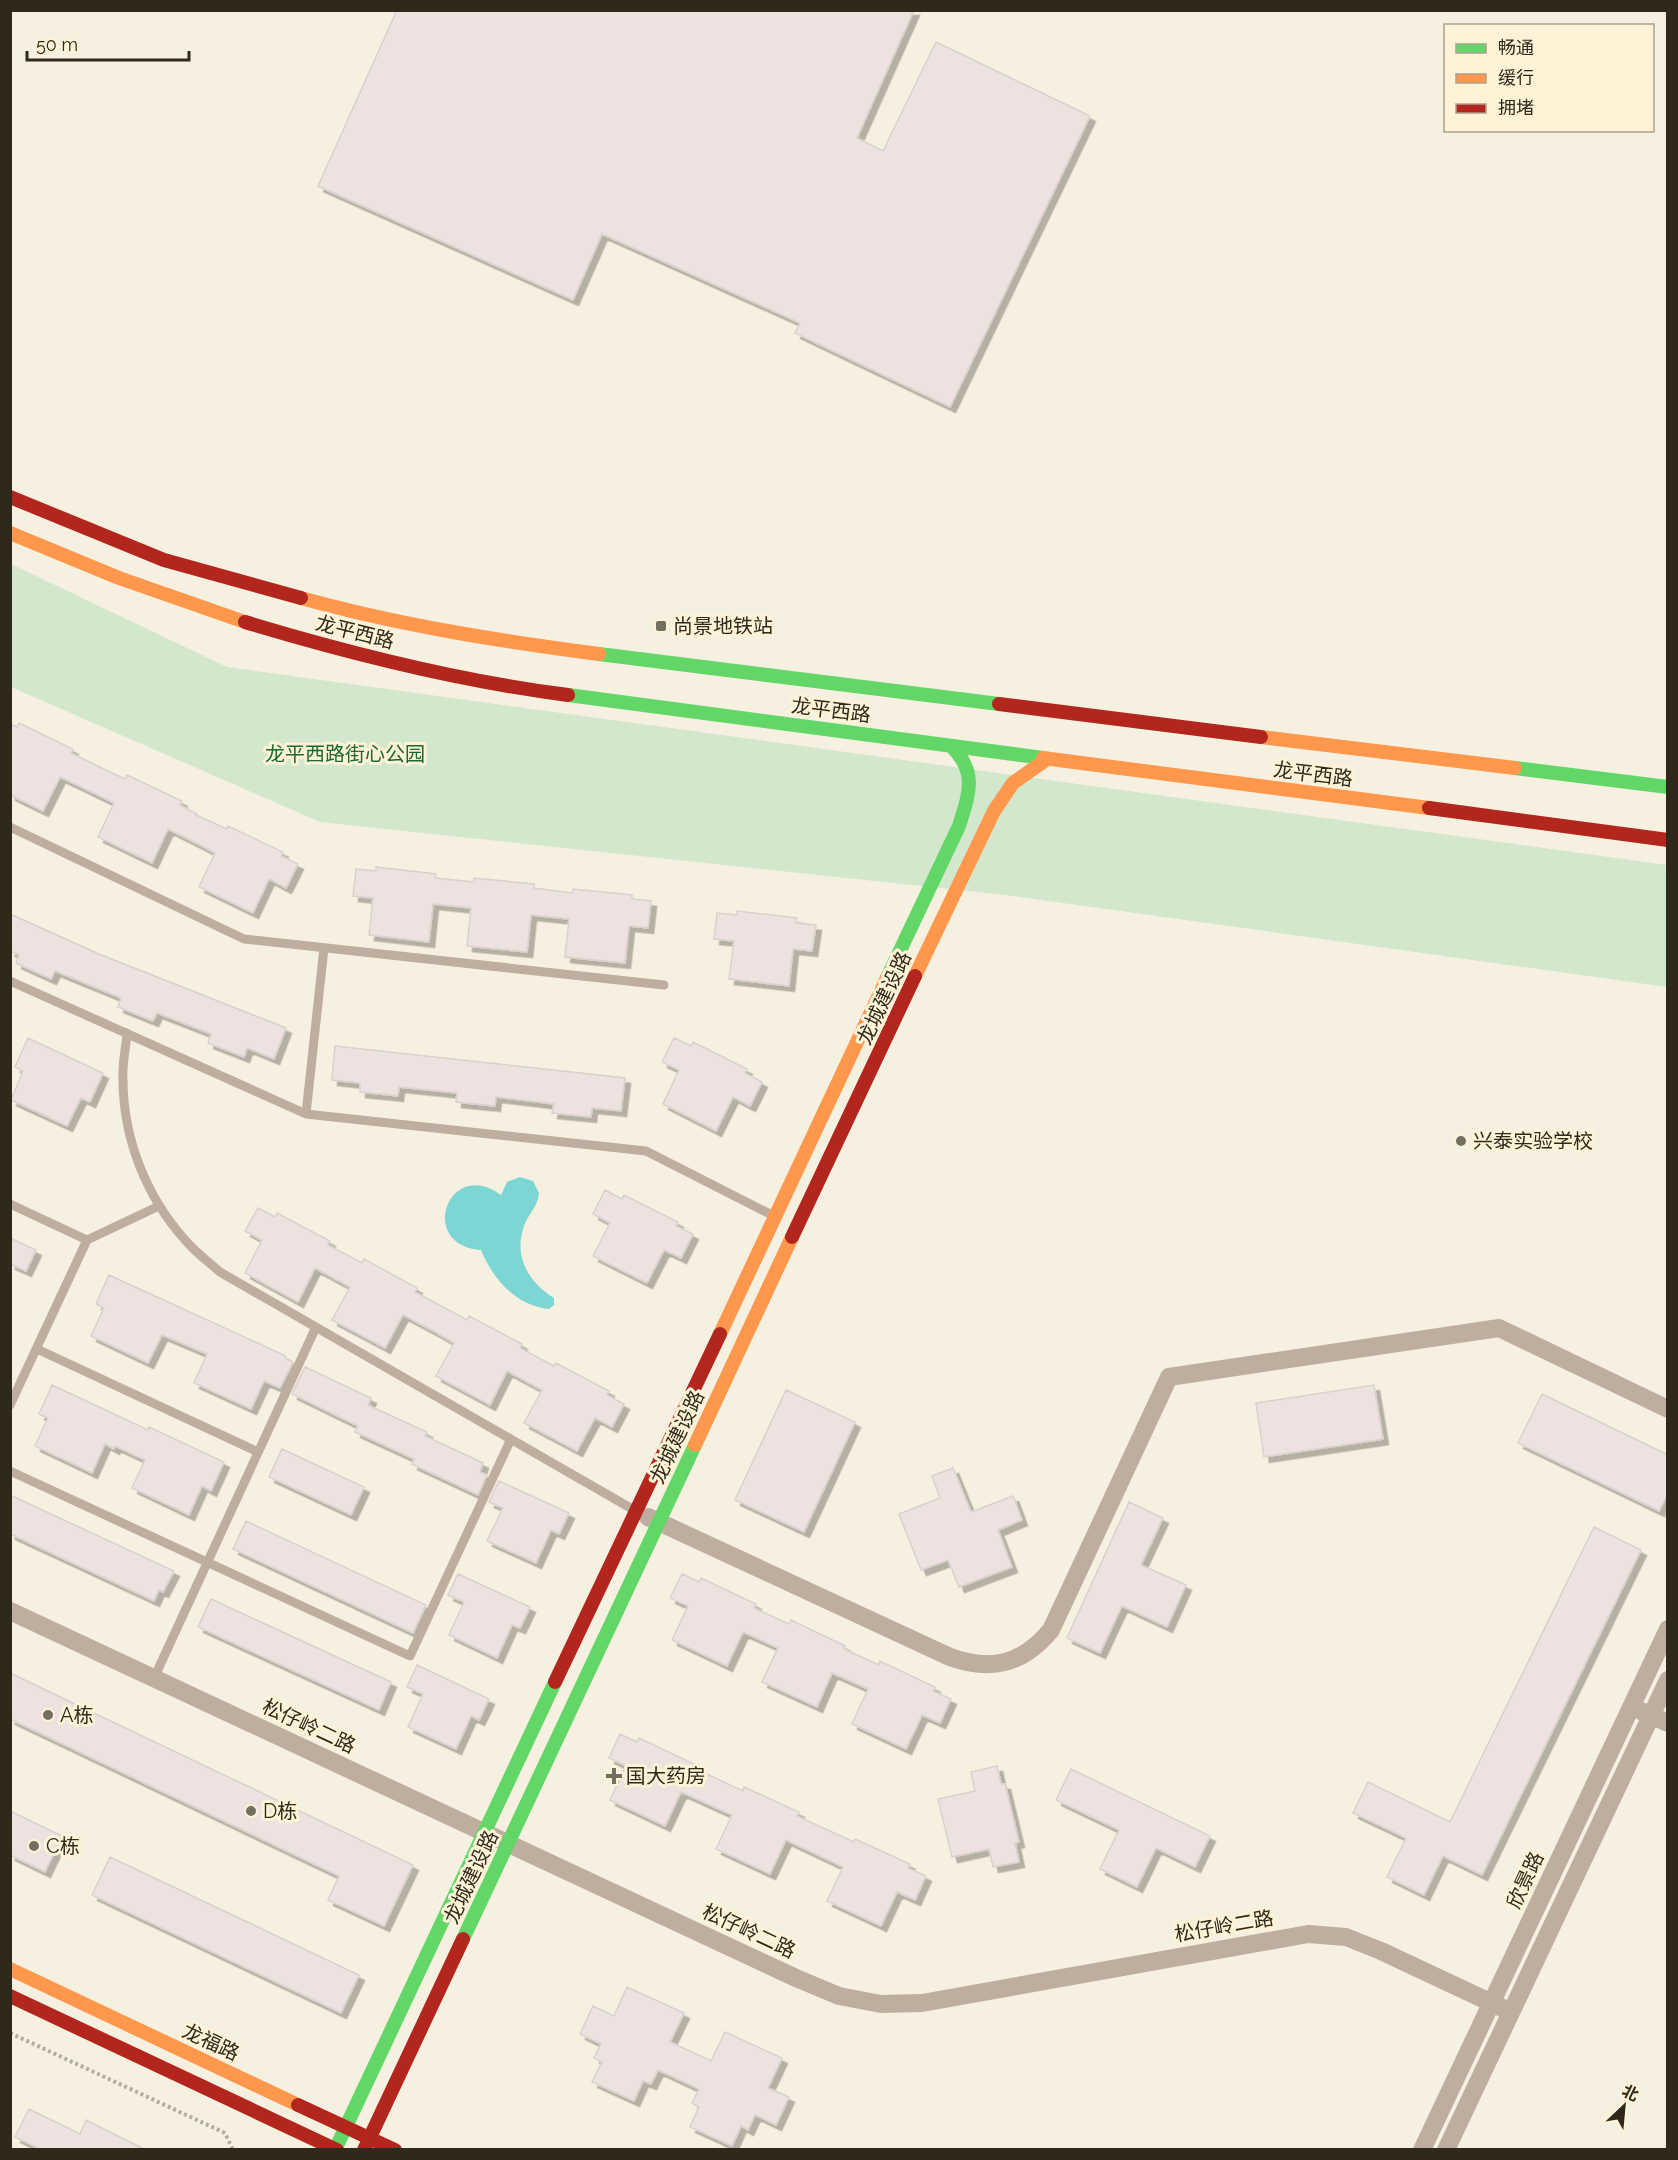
<svg xmlns="http://www.w3.org/2000/svg" width="1678" height="2160" font-family="Raleway,'Noto Sans SC',sans-serif">
<defs>
<filter id="shadow"><feDropShadow dx="5.5" dy="5.5" stdDeviation="0" flood-color="#0004"/></filter>
</defs>
<rect width="100%" height="100%" fill="#f6f0e0"/>
<path fill="#d2e7cc" d="M11 564 227 667 1667 865V987L1006 895 320 822 11 687Z"/>
<path fill="#7dd5d4" d="M520 1177 533 1181 539 1193C538 1207 528 1214 524 1226 513 1256 529 1283 554 1298V1305L549 1309C516 1306 493 1279 481 1250 416 1245 449 1156 501 1195L507 1182Z"/>
<path fill="#ede2e0" stroke="#dad1ce" stroke-width="1.5" filter="url(#shadow)" d="M397 10H914L857 138 883 151 936 42 1090 116 950 407 795 333 800 323 602 234 573 300 318 186Z
M19 723 73 749 71 753 108 771 125 779 127 775 182 801 180 805 197 814 196 815 227 829 228 826 283 852 281 856 298 864 286 888 269 879 253 913 199 887 215 853 198 844 168 829 152 863 98 837 114 803 77 785 60 777 43 811 10 795V724L17 727Z
M376 867 436 874 435 878 474 882V878L534 884V888L572 893 573 889 632 895V899L651 901 648 928 629 926 625 963 565 957 569 919 531 915 527 952 467 946 471 908 433 904 429 942 369 935 373 898 353 896 356 869 376 871Z
M737 911 797 918 796 923 816 925 812 951 793 949 789 986 729 979 734 941 714 939 717 913 737 915Z
M10 914 99 954 286 1028 274 1059 247 1048 244 1057 208 1043 211 1034 157 1013 153 1021 118 1007 121 998 55 971 51 979 16 963 19 955 10 951Z
M28 1038 103 1073 90 1102 81 1098 67 1126 11 1100 23 1071 15 1067Z
M674 1038 691 1046 693 1042 747 1069 745 1073 762 1082 750 1106 733 1097 716 1131 663 1104 679 1070 662 1062Z
M335 1046 625 1078 621 1111 592 1108 591 1117 552 1113 554 1104 496 1097 495 1106 456 1102 457 1093 399 1087 398 1096 360 1092V1083L332 1080Z
M605 1190 622 1199 624 1195 678 1222 676 1226 693 1234 681 1258 664 1250 647 1283 593 1256 610 1223 593 1214Z
M258 1208 275 1217 277 1213 330 1241 328 1245 362 1263 364 1259 417 1288 415 1292 432 1301 467 1320 469 1316 522 1344 520 1348 554 1366 556 1363 609 1391 607 1395 624 1404 612 1427 595 1418 577 1451 524 1423 542 1390 507 1371 490 1405 436 1376 454 1343 437 1333 403 1315 385 1348 332 1320 350 1287 315 1268 298 1302 245 1273 262 1240 245 1231Z
M10 1238 36 1250 26 1271 10 1264Z
M109 1275 286 1356 285 1358 293 1362 280 1388 264 1381 251 1409 194 1383 207 1354 162 1335 148 1363 91 1336 104 1308 96 1304Z
M305 1367 371 1398 368 1405 427 1432 425 1436 483 1463 480 1472 487 1475 478 1495 412 1464 414 1459 355 1432 358 1426 292 1394Z
M52 1385 148 1430 149 1427 224 1462 211 1491 202 1486 189 1515 132 1488 145 1460 115 1446 114 1449 105 1444 92 1473 35 1446 48 1418 39 1414Z
M1374 1385 1383 1439 1264 1457 1256 1403Z
M786 1390 855 1422 804 1532 735 1500Z
M1542 1394 1668 1455V1493L1659 1511 1518 1443Z
M282 1449 364 1487 351 1515 269 1477Z
M953 1468 971 1512 1013 1496 1022 1520 998 1530 1012 1567 959 1587 948 1560 921 1570 899 1514 940 1498 932 1476Z
M499 1481 569 1513 559 1534 551 1530 536 1563 487 1541 503 1508 489 1502Z
M10 1495 174 1571 163 1592 159 1590 154 1601 10 1534Z
M1129 1502 1163 1518 1141 1565 1186 1585 1167 1627 1122 1606 1100 1653 1067 1638Z
M246 1521 426 1605 413 1633 233 1549Z
M1594 1527 1641 1550 1482 1875 1443 1856 1424 1895 1387 1877 1406 1838 1353 1813 1368 1782 1450 1822Z
M458 1574 530 1607 520 1628 512 1625 497 1658 449 1635 464 1602 448 1595Z
M682 1574 699 1582 701 1578 756 1604 754 1608 789 1624 791 1620 845 1646 844 1649 879 1665 880 1661 935 1687 933 1691 951 1699 940 1723 922 1715 906 1749 852 1724 868 1689 832 1673 817 1707 762 1682 778 1648 743 1632 727 1666 672 1640 688 1606 670 1598Z
M211 1599 391 1682 379 1710 198 1627Z
M417 1665 489 1699 479 1720 471 1716 456 1749 408 1727 423 1694 407 1687Z
M10 1673 413 1865 384 1926 328 1900 339 1876 10 1719Z
M620 1734 637 1742 639 1738 694 1764 692 1767 743 1791 744 1787 799 1812 797 1816 854 1842 855 1839 910 1864 908 1868 926 1876 915 1900 897 1892 881 1926 827 1901 843 1867 786 1840 770 1874 716 1849 732 1815 681 1792 665 1826 610 1800 626 1766 609 1758Z
M997 1766 1001 1784H1005L1019 1842 1015 1843 1019 1862 993 1867 989 1849 952 1857 938 1799 975 1791 971 1772Z
M1071 1769 1210 1836 1195 1867 1156 1848 1137 1887 1100 1869 1119 1830 1056 1800Z
M10 1811 62 1836 45 1872 10 1855Z
M110 1857 359 1975 341 2013 92 1895Z
M627 1987 684 2013 670 2042 711 2061 725 2032 782 2058 768 2088 789 2097 776 2125 755 2115 748 2130 741 2126 732 2146 690 2127 699 2107 692 2103 699 2089 658 2070 651 2084 643 2081 634 2101 592 2082 602 2062 594 2058 601 2044 580 2034 593 2006 614 2016Z
M29 2109 80 2134 86 2120 146 2150H42L15 2137Z"/>
<g fill="none" stroke-linecap="round" stroke-linejoin="round">
<path stroke="#b5ab9f" stroke-width="4" stroke-dasharray="3 3" stroke-linecap="butt" d="M10 2033 225 2133 233 2150"/>
<path stroke="#bdaea0" stroke-width="9" d="M10 827 244 939 664 985
M10 981 306 1114 646 1151 772 1215
M127 1033C126 1048 122 1064 123 1079 123 1138 146 1197 186 1241 196 1253 209 1262 220 1272L634 1510
M306 1114 324 948
M10 1204 87 1240 159 1206
M37 1349 258 1452
M10 1405 87 1240
M10 1471 410 1656 511 1439
M154 1678 316 1327"/>
<path stroke="#bdaea0" stroke-width="18" d="M648 1517 950 1657C991 1672 1023 1664 1051 1630L1169 1377 1499 1328 1668 1409
M10 1611 796 1978 839 1996 881 2004 922 2003 1308 1934 1346 1937 1381 1951 1511 2012
M1641 1711 1668 1723
M1422 2150 1668 1629
M1446 2150 1668 1680"/>
<path stroke="#63d668" stroke-width="14" d="M599 654 999 704
M568 695 1043 758
M1515 768 1668 787
M887 978 959 826C969 794 978 772 951 746
M463 1939 695 1445
M335 2150 555 1682"/>
<path stroke="#ff974d" stroke-width="14" d="M10 533 119 578 245 622
M301 598C398 625 499 641 599 654
M1261 737 1515 768
M1043 758 1429 808
M915 976 994 811 1013 783 1047 759
M720 1334 887 978
M695 1445 792 1237
M10 1969 298 2105"/>
<path stroke="#b3261e" stroke-width="14" d="M10 497 164 560 301 598
M245 622C351 654 458 681 568 695
M999 704 1261 737
M1429 808 1668 840
M792 1237 915 976
M555 1682 720 1334
M10 1996 337 2150
M298 2105 395 2150
M364 2150 463 1939"/>
</g>
<g fill="#746f60" stroke="#fff3d7" stroke-width="2">
<rect x="655" y="620" width="12" height="12" rx="3"/>
<circle cx="1461" cy="1141" r="6"/>
<circle cx="48" cy="1715" r="6"/>
<path d="M611 1767h6v6h6v6h-6v6h-6v-6h-6v-6h6z"/>
<circle cx="251" cy="1811" r="6"/>
<circle cx="34" cy="1846" r="6"/>
</g>
<g text-anchor="middle" dominant-baseline="central" stroke-width="6" stroke-linejoin="round" paint-order="stroke">
<g font-size="20" fill="#2e291b" stroke="#fff3d7" text-anchor="start">
<text x="673" y="626">尚景地铁站</text>
<text x="1473" y="1141">兴泰实验学校</text>
<text x="60" y="1715">A栋</text>
<text x="626" y="1776">国大药房</text>
<text x="263" y="1811">D栋</text>
<text x="46" y="1846">C栋</text>
</g>
<g font-size="20" fill="#2e291b" stroke="#fff3d7">
<text transform="translate(355 632) rotate(14)">龙平西路</text>
<text transform="translate(831 710) rotate(7)">龙平西路</text>
<text transform="translate(1313 774) rotate(7)">龙平西路</text>
<text transform="translate(884 998) rotate(-65)">龙城建设路</text>
<text transform="translate(677 1437) rotate(-65)">龙城建设路</text>
<text transform="translate(309 1726) rotate(25)">松仔岭二路</text>
<text transform="translate(471 1877) rotate(-65)">龙城建设路</text>
<text transform="translate(1525 1880) rotate(-65)">欣景路</text>
<text transform="translate(1224 1926) rotate(-10)">松仔岭二路</text>
<text transform="translate(749 1931) rotate(25)">松仔岭二路</text>
<text transform="translate(211 2042) rotate(25)">龙福路</text>
</g>
<g font-size="20" fill="#1a6833" stroke="#fff3d7">
<text x="345" y="754">龙平西路街心公园</text>
</g>
</g>
<rect width="1678" height="2160" fill="none" stroke="#2e291b" stroke-width="24"/>
<rect x="1444" y="24" width="210" height="108" fill="#fff3d7" stroke="#aba28c" stroke-width="1.5"/>
<rect x="1456" y="44" width="30" height="9" fill="#63d668" stroke="#aba28c" stroke-width="1.5"/>
<text x="1498" y="54" font-size="18" fill="#2e291b">畅通</text>
<rect x="1456" y="74" width="30" height="9" fill="#ff974d" stroke="#aba28c" stroke-width="1.5"/>
<text x="1498" y="84" font-size="18" fill="#2e291b">缓行</text>
<rect x="1456" y="104" width="30" height="9" fill="#b3261e" stroke="#aba28c" stroke-width="1.5"/>
<text x="1498" y="114" font-size="18" fill="#2e291b">拥堵</text>
<g transform="translate(1624 2106) rotate(26)" stroke="#fff3d7" stroke-width="4.5" paint-order="stroke">
<path d="M0-4.5L10 22L0 15L-10 22Z" fill="#2e291b"/>
<text y="-9" font-size="16" font-weight="bold" text-anchor="middle" fill="#2e291b">北</text>
</g>
<path d="M27 51v9h162v-9" fill="none" stroke="#2e291b" stroke-width="3"/>
<text x="36" y="51" font-size="18" fill="#2e291b" stroke="#fff3d7" stroke-width="4.5" paint-order="stroke">50 m</text>
</svg>
